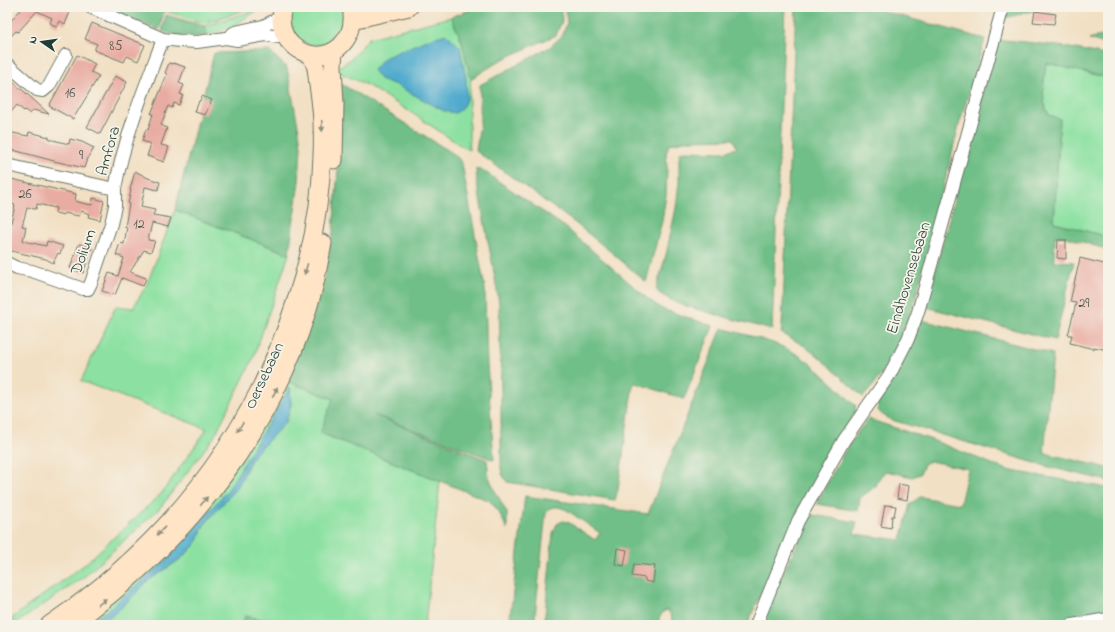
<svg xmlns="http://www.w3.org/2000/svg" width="1115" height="632" font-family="'Indie Flower',sans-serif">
<rect width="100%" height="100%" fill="#f7f3e8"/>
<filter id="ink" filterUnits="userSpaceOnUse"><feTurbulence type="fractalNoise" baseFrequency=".025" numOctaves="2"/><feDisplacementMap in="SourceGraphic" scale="8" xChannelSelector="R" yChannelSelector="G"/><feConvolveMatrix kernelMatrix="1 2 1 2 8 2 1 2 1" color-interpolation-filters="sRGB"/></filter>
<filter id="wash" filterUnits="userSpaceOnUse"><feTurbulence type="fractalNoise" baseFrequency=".012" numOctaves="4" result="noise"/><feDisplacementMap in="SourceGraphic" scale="16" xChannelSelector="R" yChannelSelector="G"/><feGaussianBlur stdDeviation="0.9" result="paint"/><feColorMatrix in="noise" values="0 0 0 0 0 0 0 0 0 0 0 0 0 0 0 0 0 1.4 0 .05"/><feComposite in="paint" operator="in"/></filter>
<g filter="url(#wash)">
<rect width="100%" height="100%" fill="#f2e0c4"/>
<path fill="#8ce1a2" stroke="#568f6b" d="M154 7H254L204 23 165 11Z
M293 7H341C347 23 339 43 320 45 298 48 286 26 293 7Z
M259 9C240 22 229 30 207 35L204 26Z
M451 17 461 39 471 79 469 99V150L463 147 415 115 367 85 334 70 352 58 369 38Z
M1046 62 1108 78V93L1104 109 1108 110V237L1054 222 1060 119 1049 115C1040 99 1044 80 1046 62Z
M175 210 289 254 253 359 214 437 160 508 84 577 14 625 12 618 84 565 161 494 207 429 81 381 116 306 133 308 147 284Z
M287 381 333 399 321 433 440 481 425 625H286L245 616 242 625H94V624L114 614 125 604 149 580 179 560 195 545 204 525 238 486 252 457 267 442 291 406 290 388 228 490 169 558 105 612 86 625H76Z"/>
<path fill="#71bf88" stroke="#487e5e" d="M102 7H152L164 12 159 30Z
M478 7H561L562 21 556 35 501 60 471 79 461 39 451 17Z
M565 7H785L772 330 707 312 676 303 659 293 656 289 666 255 676 208 679 183V159L680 153 683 151 723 152 737 148 733 139 689 140 669 144 666 154 667 168 666 195 662 221 646 282 616 256 575 223 476 151 480 123V85L550 47 562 36 567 23Z
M796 7H868L985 39 959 125 916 296C903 332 890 370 863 397L817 355 803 345 781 333 782 327Z
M1008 7H1048L1029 12H1023L1020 14 1005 18Z
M166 15 204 26 207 35C192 38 176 36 162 31Z
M1108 35V45L1089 39 1092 38Z
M1003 40C1040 43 1072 47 1108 56V78L1046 63C1044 81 1040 99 1049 115L1060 119 1054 222 1108 237V250L1067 237 1055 236 1054 261 1074 262 1055 340 926 307 977 112 998 43Z
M269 51 287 68 299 131 301 146 299 181 289 254 175 210 214 53Z
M340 83 454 154 459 159 462 164 485 289 487 365 494 460 374 415 487 460 489 477 494 489 507 513V529L499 512 490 501 320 433 333 399 287 381 321 294 333 232 338 170Z
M476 169 482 170 565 227 647 298 662 309 713 326 684 399 636 383 633 385 618 489 615 500 507 482 502 474 501 468V393L499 303 493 267 477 183Z
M922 320 1053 354 1044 453 1108 468V481L1045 466 892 420C885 416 875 413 878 403L903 363Z
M722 328C745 335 771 340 793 352 815 364 837 388 856 406L855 413 821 473 794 536 760 596 747 625H671L672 618 668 610 664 611 659 618V625H544L553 533 557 524 563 521 568 522 595 540 600 533 567 510 559 507H552L546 513 545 521 534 625H509L525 496 648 514Z
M868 419 932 440 1007 470 1108 488V615L1055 625H757L812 515 857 522 854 534 901 540 910 504 920 497 960 504 968 469 930 461 924 464 920 474 912 477 886 471 880 477 876 486 860 498 858 511 817 504C831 475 847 444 868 419Z
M245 616 286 625H242Z"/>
<path fill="#50aacd" stroke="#387480" d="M447 34 460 47 466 78 467 97 462 109 455 113 444 111 396 85 380 79 373 70 384 58 414 45 435 37Z
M290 387 291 406 286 422 252 457 238 486 204 525 195 545 179 560 149 580 125 604 114 614 95 624 94 625H86L105 612 169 558 228 490Z"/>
<g id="blocks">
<path fill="#e9aca2" d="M23 7H60L70 12 65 24 60 21 57 27 50 23 52 18 37 11 18 32 16 31 7 40V25Z
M1035 11 1056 14 1054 24 1033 22Z
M92 23 145 45 138 61 127 56 124 62 94 50 97 44 85 39Z
M77 55 95 64 91 72 99 76 73 119 49 106Z
M169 63 173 64V63L185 67 179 83 184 85 180 94 183 95 179 105 174 103 172 108 168 106 161 125 167 128 161 145 169 147 164 162 147 156 151 144 142 141 146 129 148 130 153 114H151L167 74 165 73Z
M115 76 127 82 100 134 87 127Z
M7 77 26 93 49 114 33 110 30 114 25 110 24 111 17 105 7 117Z
M202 96 212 100 205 115 195 112 199 101H200Z
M7 127 13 133 28 136 29 132 49 137V139L69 144 70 139 82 142 94 148 86 162 84 168 54 161 9 149 10 145 7 144Z
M135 171 148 178 160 182 158 190 145 187 141 207 155 210 153 215 171 218 168 227 152 223 148 240 155 241 151 252 144 250 130 272 146 278 143 286 122 278 115 295 102 291 109 273 118 276 124 258 116 255 120 243 124 244 127 227H125L129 204H128L131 190H130Z
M7 178 76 194 75 201 82 203 92 205 93 198 104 201 100 220 88 217 89 214 82 211 79 216 64 213V215L55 213 56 208 37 204 36 209 27 208 22 226 26 227 23 241 46 246 47 241 63 246 60 254 58 253 53 263 46 259 7 250V236H8L15 205 9 203V199H7Z
M1058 240H1066V259L1057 258Z
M79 244 92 248 83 273 70 268Z
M1080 258 1108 265V350L1094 347V349L1070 343 1072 335H1068L1076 303 1070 302Z
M899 484 909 486 907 500 897 498Z
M885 505 896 506 894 516H892L891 528 881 526Z
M617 548 627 550 624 566 615 564Z
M634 564 655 566 653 583 645 581V578L632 576Z"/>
</g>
</g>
<g filter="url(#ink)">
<use href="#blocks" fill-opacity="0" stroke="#697666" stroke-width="1"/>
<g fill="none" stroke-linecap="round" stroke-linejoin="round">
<defs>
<path id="minor" d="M90 7 163 39 180 41 197 42 226 38 237 40 266 35 286 38
M232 34 235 32 263 26 281 17
M7 64 37 90 43 91 49 86 66 55
M7 165 115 189C124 138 145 87 163 39
M7 263 17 268 32 271 83 289H88L91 283 111 224 115 206V189
M756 625 798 521 844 440 890 374 908 339 918 312 1003 7
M1072 625 1108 619"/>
<path id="secondary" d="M283 7C270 51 329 75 349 34 353 25 353 16 351 7
M353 20 409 7
M334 160 335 104 333 66 334 51
M49 625C167 545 251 439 295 303 311 255 321 206 322 155 323 132 322 108 318 85 317 77 317 69 314 62 313 59 310 56 308 54
M71 625C186 542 276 430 313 291 317 275 320 259 323 243"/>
</defs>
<use href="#minor" stroke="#697666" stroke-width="14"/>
<use href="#secondary" stroke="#697666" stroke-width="19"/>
<use href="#minor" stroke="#fff" stroke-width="12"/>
<use href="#secondary" stroke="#ffe4c6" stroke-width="17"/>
</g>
<defs><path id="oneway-solid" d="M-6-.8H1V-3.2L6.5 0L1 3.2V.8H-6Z"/></defs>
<g fill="#8f907d">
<use href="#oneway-solid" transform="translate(322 126) rotate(87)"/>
<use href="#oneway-solid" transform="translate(306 269) rotate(106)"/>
<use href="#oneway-solid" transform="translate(275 392) rotate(-64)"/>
<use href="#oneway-solid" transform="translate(240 427) rotate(121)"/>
<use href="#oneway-solid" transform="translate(204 501) rotate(-52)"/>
<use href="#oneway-solid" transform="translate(161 531) rotate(133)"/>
<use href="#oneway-solid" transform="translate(102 602) rotate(-38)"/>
</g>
</g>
<g text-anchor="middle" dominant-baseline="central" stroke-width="3.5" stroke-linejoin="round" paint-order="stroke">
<g font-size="14" fill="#525950">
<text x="116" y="46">85</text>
<text x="70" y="93">16</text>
<text x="81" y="155">9</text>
<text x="25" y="194">26</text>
<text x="139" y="224">12</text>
<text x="1084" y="303">29</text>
</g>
<g font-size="16" fill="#1f3d34" stroke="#f7f3e8">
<text transform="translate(109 151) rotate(-75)">Amfora</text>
<text transform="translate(84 252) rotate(-70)">Dolium</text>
<text transform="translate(909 278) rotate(-73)">Eindhovensebaan</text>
<text transform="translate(265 376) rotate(-65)">Oersebaan</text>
</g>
</g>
<rect width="1115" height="632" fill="none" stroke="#f7f3e8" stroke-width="24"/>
<g transform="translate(42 42) rotate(283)" stroke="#f7f3e8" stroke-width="3" paint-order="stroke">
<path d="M0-3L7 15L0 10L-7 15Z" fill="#1f3d34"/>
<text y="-6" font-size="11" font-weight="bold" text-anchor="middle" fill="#1f3d34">N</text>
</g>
</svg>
